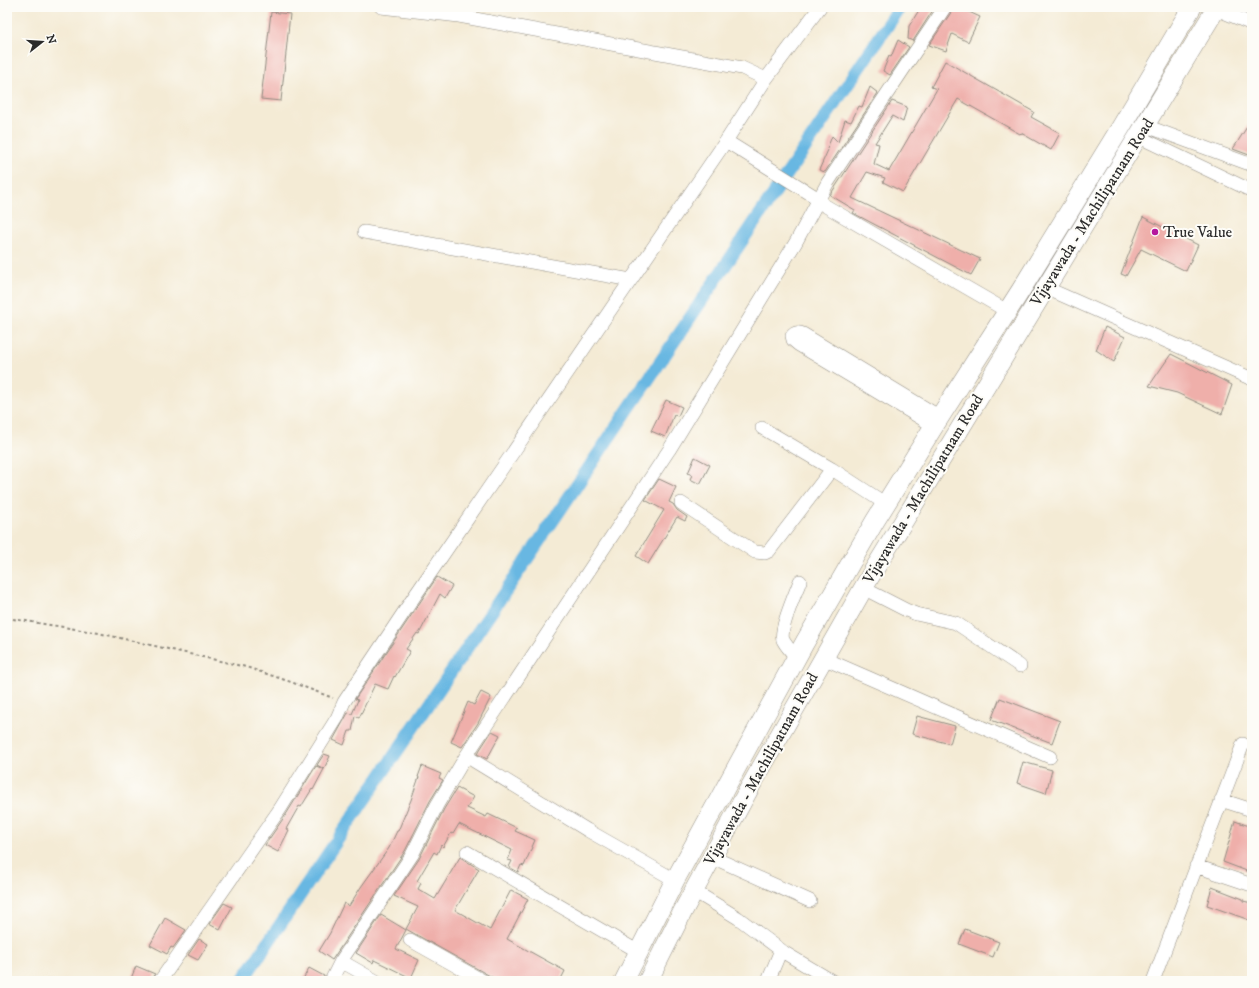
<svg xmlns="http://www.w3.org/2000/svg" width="1259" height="988" font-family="'IM FELL DW Pica',serif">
<rect width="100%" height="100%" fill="#fdfcf7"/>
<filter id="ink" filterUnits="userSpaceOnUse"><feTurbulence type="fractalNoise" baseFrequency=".025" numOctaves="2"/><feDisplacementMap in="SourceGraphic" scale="8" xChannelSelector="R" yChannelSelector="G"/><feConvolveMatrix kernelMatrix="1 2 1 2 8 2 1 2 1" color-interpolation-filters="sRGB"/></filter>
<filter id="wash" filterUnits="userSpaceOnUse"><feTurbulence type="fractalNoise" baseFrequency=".012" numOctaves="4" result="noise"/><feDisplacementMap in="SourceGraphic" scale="16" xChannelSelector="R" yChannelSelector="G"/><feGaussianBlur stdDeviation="0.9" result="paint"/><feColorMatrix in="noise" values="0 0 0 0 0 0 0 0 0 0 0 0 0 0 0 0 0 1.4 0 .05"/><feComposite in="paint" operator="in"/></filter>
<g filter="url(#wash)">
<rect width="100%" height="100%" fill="#f4ebd5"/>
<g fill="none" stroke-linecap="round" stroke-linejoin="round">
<path stroke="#68b7e2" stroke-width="13" d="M242 981 900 7"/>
</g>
<g id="blocks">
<path fill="#efafaa" d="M921 7H935L913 41 908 39 909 26Z
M953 7H958L980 17 968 42 952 34 946 51 929 45 952 11Z
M271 12 290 14 281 101 261 99Z
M898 40 909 47 890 75 883 71 889 56 891 57Z
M945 61 1034 112 1031 117 1060 133 1051 150 1021 133 1020 134 958 99 903 192 883 182 885 178 867 172 852 198 980 259 971 275 870 222 853 213 855 210 830 195 892 101 907 107 903 122 892 116 875 143 879 144 874 164 889 171 937 89 931 87Z
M870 87 878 93 825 172 819 170 828 150 827 149 832 136 838 142 845 120 851 122 859 106 862 107Z
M1252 119V156L1233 149Z
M1143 217 1198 245 1186 271 1141 249 1126 276 1121 274Z
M1105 327 1125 337 1114 362 1096 350Z
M1171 354 1232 385 1222 414 1177 393 1149 386Z
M666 400 682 407 678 416 674 415 665 437 651 431Z
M695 457 710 465 700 484 690 479 692 475 688 473Z
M659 479 676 487 669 502 673 504 677 510 687 517 685 521 677 517 648 564 636 556 664 510 645 500Z
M437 577 452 586 445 598 440 594 419 634 417 633 406 649 410 651 395 677 394 676 388 689 375 684 359 718 355 716 352 731H349L344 745 333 740 348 713 352 714 358 700 355 699Z
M481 692 491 697 478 723 462 747 451 742 468 702 474 705Z
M1000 698 1060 721 1052 743 991 720Z
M917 716 955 726 950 744 912 734Z
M492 731 500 735 487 759 477 754Z
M324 754 330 756 324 769 317 765Z
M1023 762 1052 770 1046 793 1017 783Z
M316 766 324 769 313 790 312 789 301 807 299 806 286 829 289 830 278 852 265 845 287 813Z
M422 766 441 774 439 778 443 780 430 801 405 851 332 960 319 951 330 933 344 903 349 906 361 887 389 848 397 831H398L411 800 419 777H418Z
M457 788 474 797 467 808 486 817 488 814 517 828 515 831 535 840 524 866 521 865 518 872 509 867 512 861 508 860 512 850 459 824 453 834 451 833 443 847 441 845 437 854 434 852 417 881 421 883 418 889 435 899 460 857 479 869 455 910 490 930 511 890 528 899 507 939 565 971 560 981H499L406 929 418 907 394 896 419 859 444 809Z
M1235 821 1252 827V873L1223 862Z
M1212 887 1243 899V901L1252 903V921L1207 905Z
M224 903 232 907 220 930 209 924Z
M381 915 406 930 396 949 419 960 411 978 374 960 373 963 356 953Z
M165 918 186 930 173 948 171 947 167 954 150 945Z
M965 929 999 942 993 957 959 944Z
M199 939 208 944 198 960 188 955Z
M136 966 155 974 152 981H130Z
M309 968 324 976 323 981H302Z"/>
</g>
</g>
<g filter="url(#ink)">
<use href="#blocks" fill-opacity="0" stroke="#908b80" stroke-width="1"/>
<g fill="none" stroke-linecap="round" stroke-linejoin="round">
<defs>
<path id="minor" d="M381 7 459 16 742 68 766 79
M1216 9 1252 24
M1146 126 1252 165
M1139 137 1252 191
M726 141 814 196 817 201 1007 311
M364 232 631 280
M1046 288 1252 379
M934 426 799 345 793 340 792 336C795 332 799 332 803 334L940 417
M762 428 832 469 886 504
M681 503 755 552 765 553 769 551 832 469
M863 588 906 610 916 614 956 623 1020 666
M796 658C792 652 786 646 783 640 779 630 796 592 800 581
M823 658 1050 757
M466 756 587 830 675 880
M1221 800 1252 810
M467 852 639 952
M712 857 810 901
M1196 866 1252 885
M694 891 738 918 785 953 832 981
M410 940 483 981
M341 961 376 981
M160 981 280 809 337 718 344 702 414 597 726 141 766 79 820 7
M331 981 341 961 412 855 437 805 466 756 669 450 796 242 828 182 945 7
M768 981 781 950
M1153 981 1243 744"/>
<path id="highway" d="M624 981 675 880 805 642 875 521 934 426 1021 290 1121 127 1192 7
M648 981 683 911 749 789 872 573 1217 7"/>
</defs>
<use href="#minor" stroke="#908b80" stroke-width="14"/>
<use href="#highway" stroke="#908b80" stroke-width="20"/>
<path stroke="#908b80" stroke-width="2" stroke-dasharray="3 3" stroke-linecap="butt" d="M7 618 94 632 246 667 291 682 333 698"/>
<use href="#minor" stroke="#fff" stroke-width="13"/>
<use href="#highway" stroke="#fff" stroke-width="19"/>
</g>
</g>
<circle fill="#b5179e" stroke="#fdfcf7" stroke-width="1.5" cx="1155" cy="232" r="4"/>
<g text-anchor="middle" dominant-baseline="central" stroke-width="4" stroke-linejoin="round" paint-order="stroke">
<g font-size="16" fill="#2b2b2b" stroke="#fdfcf7">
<text transform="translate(1092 212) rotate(-58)">Vijayawada - Machilipatnam Road</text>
<text transform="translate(923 489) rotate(-59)">Vijayawada - Machilipatnam Road</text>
<text transform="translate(761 769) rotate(-61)">Vijayawada - Machilipatnam Road</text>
</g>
<g font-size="16" fill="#2b2b2b" stroke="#fdfcf7" text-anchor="start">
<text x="1163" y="232">True Value</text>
</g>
</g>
<rect width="1259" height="988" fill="none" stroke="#fdfcf7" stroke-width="24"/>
<g transform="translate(42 42) rotate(73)" stroke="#fdfcf7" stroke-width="3" paint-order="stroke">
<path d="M0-3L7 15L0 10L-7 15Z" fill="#2b2b2b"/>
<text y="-6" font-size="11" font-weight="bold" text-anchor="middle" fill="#2b2b2b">N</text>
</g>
</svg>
